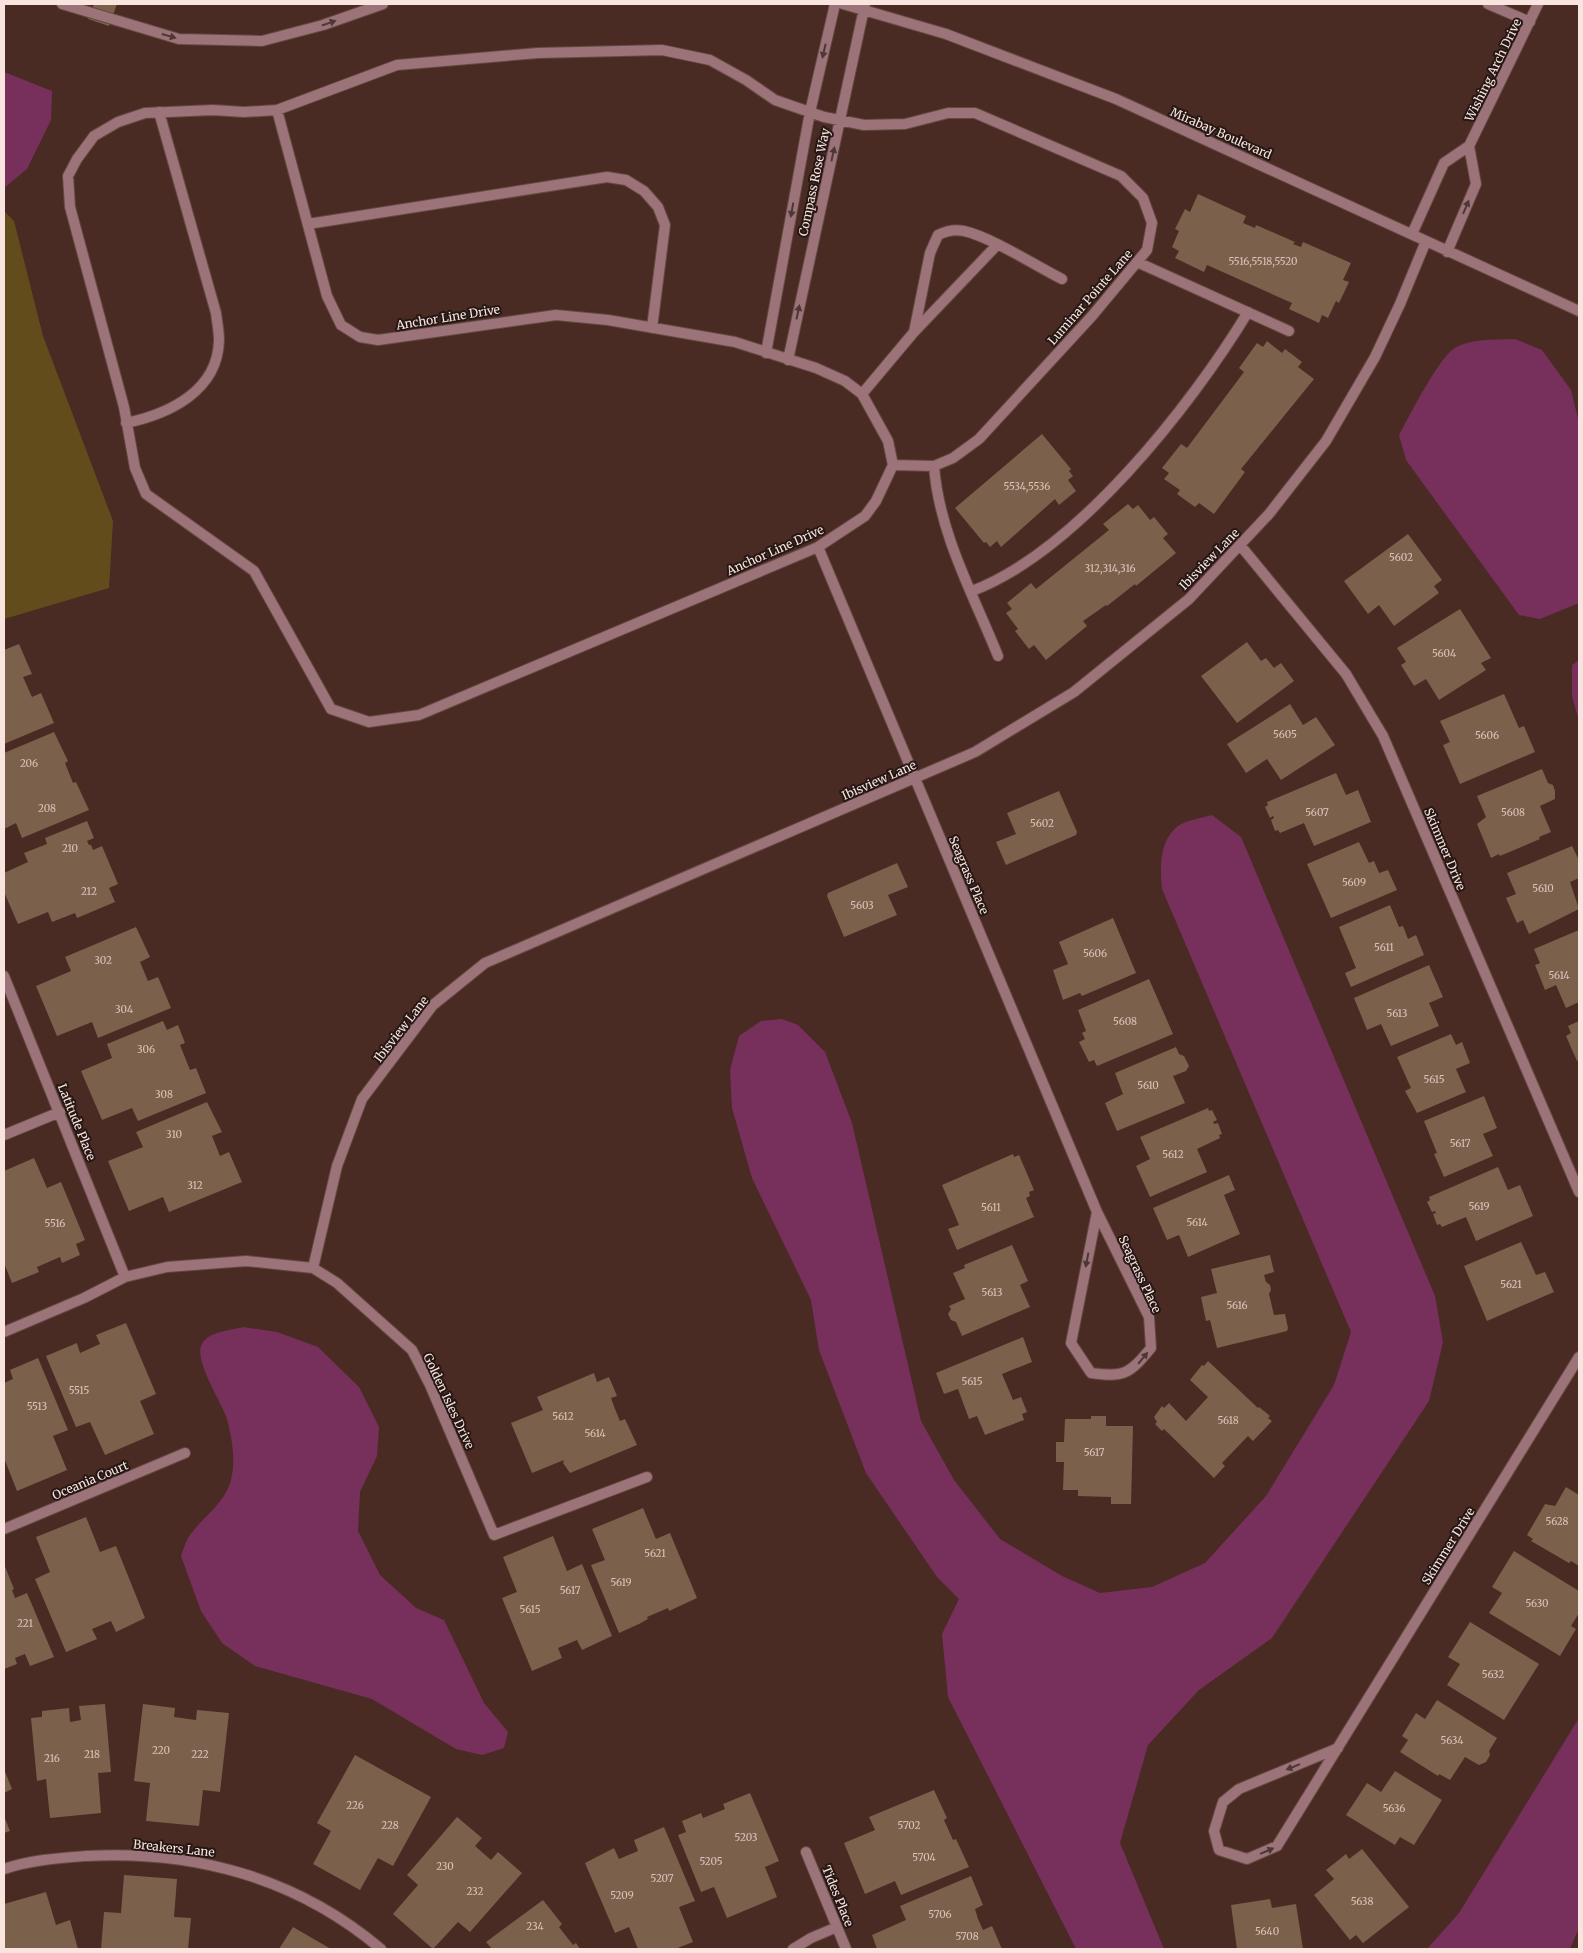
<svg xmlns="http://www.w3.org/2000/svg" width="1583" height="1953" font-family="Merriweather,serif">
<rect width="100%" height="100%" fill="#492b23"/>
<path fill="#634c1b" d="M4 211 14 221 43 336 113 521 109 588 4 619Z"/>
<path fill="#77305b" d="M4 72 52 91 51 120 27 169 4 188Z
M1515 339 1542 350 1571 390 1579 423V603L1540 619 1519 615 1406 460 1399 435C1409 417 1439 357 1455 348 1472 338 1496 340 1515 339Z
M1579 660V721L1572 696V665Z
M1212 815 1241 837 1435 1296 1443 1342 1429 1401 1272 1638 1199 1690 1148 1745 1120 1843 1164 1949H1076L948 1697 942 1634 959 1599 937 1577 866 1473 819 1350 811 1300 752 1178 732 1108 730 1070 739 1036 761 1021 782 1019 798 1025 825 1052 852 1123 921 1421 954 1480 1000 1539 1062 1576 1100 1593 1152 1587 1205 1563 1266 1496 1334 1385 1351 1332 1162 889C1160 868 1159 841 1178 826 1186 820 1202 818 1212 815Z
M243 1327 277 1332 318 1347 359 1387 379 1427 377 1456 360 1492 358 1531 380 1575 416 1608 444 1620 484 1703 508 1732 504 1748 482 1755 456 1749 372 1699 255 1666 222 1643 201 1611 181 1556C183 1550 185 1544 188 1538 201 1518 225 1504 231 1480 236 1459 232 1439 227 1419 222 1403 193 1359 202 1344 209 1331 229 1331 243 1327Z
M1579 1718V1928L1570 1949H1427L1459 1913Z"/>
<path fill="#7b604b" d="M94 4H117L109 26 88 19Z
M1198 194 1246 216 1243 223 1255 228 1256 225 1295 242 1293 244 1301 247 1303 242 1351 263 1343 280 1349 282 1339 303 1336 301 1328 318 1322 315 1319 323 1289 309 1292 303 1207 265 1204 272 1175 258 1179 251 1172 247 1179 231 1175 229 1185 209 1190 212Z
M1267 341 1282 353 1285 349 1302 362 1298 367 1314 379 1241 469 1245 472 1214 514 1199 503 1195 507 1177 494 1180 490 1164 479 1169 473 1162 468 1181 444 1187 448 1244 372 1239 368 1257 343 1263 347Z
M1042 434 1071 469 1069 471 1073 476 1068 480 1076 491 1059 505 1055 499 1001 547 997 541 990 547 986 542 984 543 955 508Z
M1128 504 1133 509 1138 505 1150 520 1154 517 1168 534 1163 538 1176 553 1136 586 1135 584 1107 606 1106 605 1083 621 1087 626 1046 660 1034 645 1029 649 1015 631 1018 629 1006 613 1012 609 1007 603 1031 583 1036 589 1109 530 1103 524Z
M1408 534 1442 580 1434 586 1439 593 1394 626 1379 605 1368 614 1344 581Z
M1460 609 1491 658 1481 663 1486 670 1439 700 1426 679 1414 686 1401 665 1406 662 1397 648Z
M1247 642 1261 661 1266 658 1274 668 1281 663 1294 681 1237 723 1201 676Z
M19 644 32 674 23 677 32 697 41 693 54 723 4 744V650Z
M1504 694 1519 728 1524 726 1535 752 1460 784 1443 745 1450 742 1440 721Z
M1290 704 1303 725 1316 717 1335 745 1281 780 1267 759 1246 773 1227 744Z
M54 732 68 761 65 763 73 783 76 782 89 810 22 838 16 823 4 829V753Z
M1542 769 1548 783 1553 785 1555 791V799L1540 806 1551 832 1539 837 1540 839 1500 856 1499 854 1491 858 1477 824 1486 817 1477 796Z
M1336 773 1346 795 1358 790 1371 822 1314 846 1304 823 1280 833 1278 830 1275 831 1271 820 1274 818 1273 816 1270 818 1265 807 1268 805 1267 802Z
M1059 791 1077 832 1076 835 1006 865 996 842 1016 834 1007 813Z
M87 821 94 838 87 841 89 845H91L93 850 102 846 118 884 109 888 115 902 77 918 75 913 52 922 48 912 18 924 4 892V873L28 862 24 853 47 844 45 838Z
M1359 842 1369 863 1374 861 1379 873 1388 870 1397 890 1331 918 1307 864Z
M1572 846 1579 860V878L1570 882 1579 909 1529 934 1523 920 1517 923 1506 898 1516 894 1507 873Z
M897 863 908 887 888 895 897 915 844 937 827 896 828 893Z
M1390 905 1399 927 1403 926 1408 939 1416 935 1424 955 1351 987 1345 973 1356 968 1339 927Z
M1113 918 1136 973 1082 996 1080 993 1063 1000 1053 970 1068 964 1059 942Z
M136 927 150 957 140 962 148 981 158 977 171 1008 98 1038 92 1022 57 1036 36 986 71 971 65 957Z
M1579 930V1002L1566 1008 1556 985 1545 990 1535 965 1540 963 1534 949Z
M1429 965 1443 997 1429 1003 1439 1026 1391 1046 1381 1024 1367 1030 1354 998Z
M1149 979 1173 1034 1097 1066 1094 1060 1089 1062 1079 1042 1085 1039 1082 1033 1086 1031 1078 1010Z
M163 1021 167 1030 178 1025 185 1043 180 1045 190 1070 196 1068 206 1093 138 1121 132 1108 102 1120 81 1071 112 1058 107 1044Z
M1579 1021V1060L1577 1061 1566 1036 1571 1033 1568 1026Z
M1451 1034 1456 1045 1462 1042 1470 1063 1456 1069 1466 1092 1417 1113 1405 1091 1411 1088 1397 1057Z
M1176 1047 1179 1054 1184 1056 1189 1066 1186 1071 1173 1076 1185 1103 1117 1131 1105 1103 1123 1094 1115 1073Z
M1484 1096 1497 1128 1483 1134 1493 1156 1444 1177 1434 1154 1437 1153 1424 1121Z
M207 1102 222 1132 212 1136 220 1156 229 1152 242 1182 169 1212 163 1197 129 1211 108 1161 143 1147 136 1132Z
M1208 1108 1209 1111 1212 1110 1217 1120 1213 1122 1214 1124 1218 1123 1222 1134 1219 1135 1220 1138 1197 1149 1207 1172 1150 1197 1136 1166 1150 1159 1140 1137Z
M1013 1154 1014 1157 1019 1155 1034 1190 1029 1192 1030 1196 1026 1198 1034 1217 957 1250 948 1229 959 1225 942 1185Z
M34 1158 47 1188 61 1182 85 1240 76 1244 80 1255 62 1263 60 1257 37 1267 39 1272 12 1283 4 1263V1171Z
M1498 1167 1508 1190 1520 1185 1533 1216 1476 1241 1466 1217 1442 1227 1440 1224 1437 1225 1433 1214 1436 1213 1435 1211 1432 1212 1427 1202 1430 1200 1429 1197Z
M1229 1175 1235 1190 1224 1195 1240 1234 1188 1257 1179 1235 1167 1240 1153 1208Z
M1521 1242 1536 1275 1545 1272 1554 1292 1487 1321 1464 1266Z
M1012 1245 1028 1281 1020 1285 1030 1307 962 1336 956 1322 951 1320 948 1314 951 1309 949 1306 965 1299 953 1273 965 1268 964 1265Z
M1270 1255 1274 1272 1264 1275 1266 1282 1270 1285 1271 1290 1269 1294 1274 1315 1285 1314 1288 1328 1287 1331 1217 1348 1210 1320 1206 1321 1201 1297 1217 1293 1211 1269Z
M126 1323 156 1394 140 1401 154 1434 105 1455 90 1422 76 1427 46 1356 77 1343 80 1353 100 1344 96 1335Z
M1023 1337 1032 1362 1002 1374 1013 1400 1021 1397 1027 1412 1022 1414 1024 1420 985 1435 977 1416 969 1419 958 1389 944 1394 936 1373Z
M38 1358 68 1430 53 1436 67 1470 17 1491 4 1458V1383L13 1379 10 1370Z
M1208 1361 1258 1408 1259 1407 1270 1416 1268 1418 1272 1421 1253 1441 1248 1436 1222 1463 1225 1466 1214 1478 1164 1429 1162 1431 1155 1424 1157 1422 1154 1417 1162 1406 1164 1408 1169 1403 1186 1421 1208 1397 1190 1380 1202 1365 1204 1366Z
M594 1373 597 1382 609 1377 617 1396 611 1398 615 1409 620 1421 625 1419 637 1445 570 1473 563 1463 564 1460 532 1473 511 1423 543 1410 537 1397Z
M1091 1416H1106V1426H1133L1131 1504H1111V1497L1078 1496V1490H1063L1064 1462H1056V1442H1064L1065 1419H1091Z
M1566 1487 1579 1495V1566L1571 1561 1569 1563 1531 1541 1533 1539 1527 1535 1545 1504 1555 1506Z
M643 1508 656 1539 670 1533 697 1598 669 1611 668 1608 647 1617 648 1619 639 1624 619 1633 591 1565 605 1560 592 1529Z
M86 1517 100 1552 116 1546 145 1618 116 1632 111 1621 92 1629 97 1639 66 1652 35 1579 50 1572 36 1537Z
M553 1536 567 1571 582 1564 612 1636 582 1650 577 1640 558 1648 562 1658 532 1671 502 1598 517 1592 503 1557Z
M1514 1551 1579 1591V1613L1571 1626 1576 1629 1560 1656 1489 1613 1502 1593 1492 1587Z
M4 1564 14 1589 12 1590 15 1598 27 1593 54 1657 30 1666 25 1654 15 1658 17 1664 4 1669Z
M1470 1622 1539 1664 1504 1720 1447 1685 1460 1664 1448 1657Z
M1437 1700 1497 1738 1489 1751 1490 1755 1486 1762 1479 1765 1465 1757 1450 1780 1439 1774 1438 1776 1400 1752 1408 1740 1402 1736 1416 1713 1425 1719Z
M105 1704 111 1772 98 1773 101 1813 50 1818 46 1779 37 1781 31 1718 42 1717V1711L69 1708 70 1722 81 1720 79 1706Z
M143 1704 175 1708 174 1717 196 1720 197 1710 229 1713 220 1792 203 1790 199 1826 146 1821 150 1783 134 1781Z
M355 1755 431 1797 393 1866 378 1858 360 1890 313 1864 331 1831 317 1823Z
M4 1769 12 1789 4 1793Z
M1395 1771 1442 1800 1414 1845 1400 1837 1395 1845 1346 1815 1367 1783 1381 1792Z
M934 1790 947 1818 944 1820 953 1840 956 1839 969 1867 901 1895 895 1881 865 1894 844 1843 875 1830 869 1817Z
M750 1793 779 1861 765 1867 777 1897 727 1918 714 1887 701 1892 678 1835 686 1832 682 1821 701 1813 703 1818 725 1809 723 1804Z
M4 1816 10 1831 4 1833Z
M457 1817 482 1838 475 1846 491 1860 498 1852 522 1873 470 1932 458 1922 433 1949 393 1914 418 1885 407 1875Z
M664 1827 695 1901 679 1907 693 1942 675 1949H638L629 1927 615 1933 585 1863 614 1848 619 1859 638 1851 634 1840Z
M1362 1849 1409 1907 1363 1943 1356 1935 1350 1940 1314 1895 1334 1879 1326 1870 1346 1854 1349 1859Z
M124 1875 177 1879 174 1917 191 1918 188 1949H101L104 1912 121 1913Z
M971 1876 983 1905 975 1909 978 1919 983 1930 992 1926 1002 1949H877L872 1935 906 1920 900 1906Z
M46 1892 56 1925 70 1920 78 1949H4V1904Z
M1270 1899 1272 1908 1296 1904 1303 1949H1237L1231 1905Z
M543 1900 562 1924 559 1927 573 1945 576 1943 580 1949H492L486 1942Z
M293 1927 331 1949H279Z"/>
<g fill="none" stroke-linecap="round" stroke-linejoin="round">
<defs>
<path id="street" d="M62 4 179 39 262 41 323 25 383 4
M843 4 946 34 1116 99 1579 311
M1488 4 1530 22
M277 110 327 296 341 325 360 337 378 340 556 315 608 320 735 342 816 368 845 381 862 394 888 441 893 465 876 501 865 516 818 547 419 715 369 722 331 709 254 571 146 494 135 468 124 407 70 207 68 176 77 159 94 136 118 122 145 113 213 110 244 112 277 110 397 65 538 53 662 50 710 60 746 80 775 100 824 117 864 125 905 124 948 113H975L1121 176 1143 198 1152 223 1147 250 1092 316 979 439 953 458 934 466 893 465
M1469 146 1538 4
M308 224 607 177 626 180 644 191 658 207 665 225 652 328
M1412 234 1444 163 1469 146 1476 184 1447 252
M1137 262 1289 331
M914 332 930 253 938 235C946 231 955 229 964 231 991 237 1036 266 1062 279
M766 353 810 112 835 4
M788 360 865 4
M862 394 914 332 997 245
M126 423C169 414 218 391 219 340 219 331 217 322 216 313L159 112
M934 466C939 533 973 594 998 656
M1240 545 1346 674 1383 736 1579 1192
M818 547 1097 1212 1149 1317 1151 1348C1130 1373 1125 1378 1091 1373L1071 1343 1097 1212
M972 591C1077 551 1191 406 1248 312
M4 976 125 1277
M4 1135 60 1112
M313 1268 337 1166 362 1099 433 1005 485 963 975 752 1074 692 1189 599 1269 514 1326 441 1375 357 1400 304 1426 241
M4 1332 84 1298 125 1277 167 1267 246 1261 313 1268 337 1283 412 1350 430 1385 494 1535 647 1477
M4 1529 185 1453
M1338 1748 1239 1789 1223 1802 1214 1831 1219 1850 1247 1859 1277 1846 1579 1357
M806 1852 846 1949
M4 1869C30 1860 59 1858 86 1856 195 1850 297 1878 381 1949
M793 1949 811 1938 837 1927"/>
</defs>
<use href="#street" stroke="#654941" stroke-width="12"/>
<use href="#street" stroke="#9b7378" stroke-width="10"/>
</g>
<defs><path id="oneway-solid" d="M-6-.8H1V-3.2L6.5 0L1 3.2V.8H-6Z" transform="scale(1.25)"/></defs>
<g fill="#4e3737">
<use href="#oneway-solid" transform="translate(329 23) rotate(-19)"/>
<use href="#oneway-solid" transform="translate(169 36) rotate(16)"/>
<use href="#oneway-solid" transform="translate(824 51) rotate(103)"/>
<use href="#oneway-solid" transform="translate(833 154) rotate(-78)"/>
<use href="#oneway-solid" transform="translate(1466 207) rotate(-67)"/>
<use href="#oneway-solid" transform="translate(792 210) rotate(100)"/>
<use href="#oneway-solid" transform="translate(798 312) rotate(-78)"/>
<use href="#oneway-solid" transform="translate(1087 1260) rotate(101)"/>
<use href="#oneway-solid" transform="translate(1143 1358) rotate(-50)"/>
<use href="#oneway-solid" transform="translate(1293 1767) rotate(158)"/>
<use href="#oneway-solid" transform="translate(1267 1851) rotate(-23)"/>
</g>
<g text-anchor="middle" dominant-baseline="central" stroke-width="4" stroke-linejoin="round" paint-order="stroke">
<g font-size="10" fill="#dac3ba">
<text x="1263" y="261">5516,5518,5520</text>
<text x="1027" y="486">5534,5536</text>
<text x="1401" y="557">5602</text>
<text x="1110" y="568">312,314,316</text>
<text x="1444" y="653">5604</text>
<text x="1285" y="734">5605</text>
<text x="1487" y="735">5606</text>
<text x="29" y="763">206</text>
<text x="47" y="808">208</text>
<text x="1317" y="812">5607</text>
<text x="1513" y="812">5608</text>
<text x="1042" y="823">5602</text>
<text x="70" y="848">210</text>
<text x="1354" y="882">5609</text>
<text x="1543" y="888">5610</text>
<text x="89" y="891">212</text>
<text x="862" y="905">5603</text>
<text x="1384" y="947">5611</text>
<text x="1095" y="953">5606</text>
<text x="103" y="960">302</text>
<text x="1559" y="975">5614</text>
<text x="124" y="1009">304</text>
<text x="1397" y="1013">5613</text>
<text x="1125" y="1021">5608</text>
<text x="146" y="1049">306</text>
<text x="1434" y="1079">5615</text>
<text x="1148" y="1085">5610</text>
<text x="164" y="1094">308</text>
<text x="174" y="1134">310</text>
<text x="1460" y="1143">5617</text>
<text x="1173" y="1154">5612</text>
<text x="195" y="1185">312</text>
<text x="1479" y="1206">5619</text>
<text x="991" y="1207">5611</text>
<text x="1197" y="1222">5614</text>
<text x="55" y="1223">5516</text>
<text x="1511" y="1284">5621</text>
<text x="992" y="1292">5613</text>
<text x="1237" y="1305">5616</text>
<text x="972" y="1381">5615</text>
<text x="79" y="1390">5515</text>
<text x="37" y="1406">5513</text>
<text x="563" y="1416">5612</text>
<text x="1228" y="1420">5618</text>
<text x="595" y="1433">5614</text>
<text x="1094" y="1452">5617</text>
<text x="1557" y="1521">5628</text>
<text x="655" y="1553">5621</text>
<text x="621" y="1582">5619</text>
<text x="570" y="1590">5617</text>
<text x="1537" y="1603">5630</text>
<text x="530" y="1609">5615</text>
<text x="25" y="1623">221</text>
<text x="1493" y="1674">5632</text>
<text x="1452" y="1740">5634</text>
<text x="161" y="1750">220</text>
<text x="92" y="1754">218</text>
<text x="200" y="1754">222</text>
<text x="52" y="1758">216</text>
<text x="355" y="1805">226</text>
<text x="1394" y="1808">5636</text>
<text x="390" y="1825">228</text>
<text x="909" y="1825">5702</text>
<text x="746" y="1837">5203</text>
<text x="924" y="1857">5704</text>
<text x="711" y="1861">5205</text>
<text x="445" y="1866">230</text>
<text x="662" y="1878">5207</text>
<text x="475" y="1891">232</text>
<text x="622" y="1895">5209</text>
<text x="1362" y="1901">5638</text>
<text x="940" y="1914">5706</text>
<text x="535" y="1926">234</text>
<text x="1267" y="1931">5640</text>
<text x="967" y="1936">5708</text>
</g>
<g font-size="12" fill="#f9e4df" stroke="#251714">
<text transform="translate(1493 70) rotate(-64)">Wishing Arch Drive</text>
<text transform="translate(1221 133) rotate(24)">Mirabay Boulevard</text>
<text transform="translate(814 182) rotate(-78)">Compass Rose Way</text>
<text transform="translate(1090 297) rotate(-49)">Luminar Pointe Lane</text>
<text transform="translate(448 317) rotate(-9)">Anchor Line Drive</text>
<text transform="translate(775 550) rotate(-24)">Anchor Line Drive</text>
<text transform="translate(1209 559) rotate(-46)">Ibisview Lane</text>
<text transform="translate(879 780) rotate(-24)">Ibisview Lane</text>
<text transform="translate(1445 849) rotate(67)">Skimmer Drive</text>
<text transform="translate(969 875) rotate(67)">Seagrass Place</text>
<text transform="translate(401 1029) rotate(-52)">Ibisview Lane</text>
<text transform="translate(77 1122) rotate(68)">Latitude Place</text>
<text transform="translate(1140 1274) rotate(65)">Seagrass Place</text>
<text transform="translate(449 1401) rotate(65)">Golden Isles Drive</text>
<text transform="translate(90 1480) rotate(-23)">Oceania Court</text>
<text transform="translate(1448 1546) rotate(-58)">Skimmer Drive</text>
<text transform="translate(174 1848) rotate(6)">Breakers Lane</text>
<text transform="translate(838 1896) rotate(68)">Tides Place</text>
</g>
</g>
<rect width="1583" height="1953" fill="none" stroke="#f9e4df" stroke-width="10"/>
</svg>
